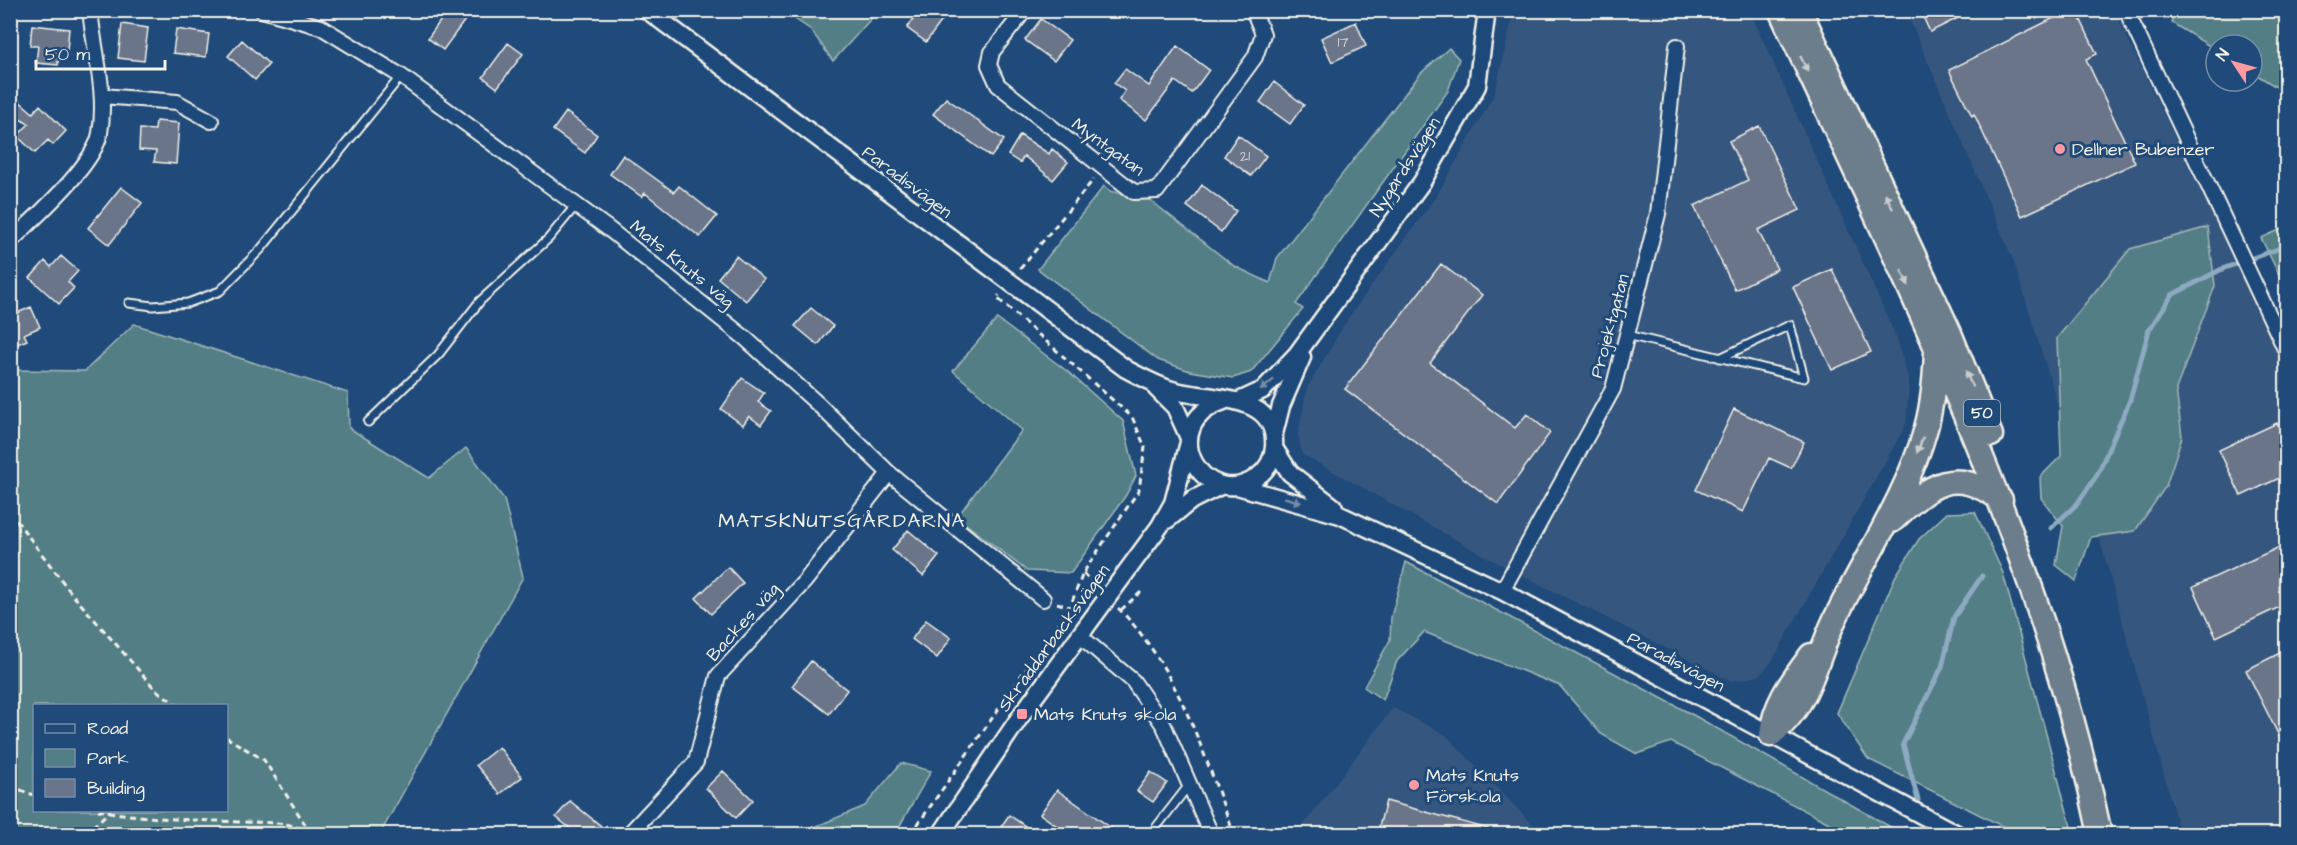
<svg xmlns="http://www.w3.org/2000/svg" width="2297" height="845" font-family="'Architects Daughter',sans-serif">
<rect width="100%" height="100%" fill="#1f4a7a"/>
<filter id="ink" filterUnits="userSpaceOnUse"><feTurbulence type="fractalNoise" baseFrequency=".0167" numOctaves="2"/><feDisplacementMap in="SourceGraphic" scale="12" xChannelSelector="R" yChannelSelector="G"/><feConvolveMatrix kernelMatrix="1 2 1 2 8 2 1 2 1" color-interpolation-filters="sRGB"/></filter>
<g filter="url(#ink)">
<path fill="#36577f" d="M1514 11H1750L1897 339 1909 382 1906 425 1771 663 1759 676 1731 681 1492 560 1302 454 1298 435 1307 388 1349 317 1437 195 1494 95Z
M1906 11H2114L2286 370V834H2180L2106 561 2014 262Z
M1393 708 1446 735 1542 834H1297Z"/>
<path fill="#527e86" stroke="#a3b8b7" stroke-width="1.5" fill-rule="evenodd" d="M783 11H878L833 61 811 30Z
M2171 11H2286V93L2252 72V45H2216V50L2172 23Z
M1449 48 1459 59 1448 91 1296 304 1303 309 1251 372 1233 378 1190 371 1158 360 1038 269 1104 186 1110 191 1150 200 1234 266 1270 283 1277 258 1421 73Z
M2208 227 2215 286 2176 389 2182 437 2166 486 2135 531 2091 537 2076 581 2056 565 2063 526 2041 498 2040 477 2061 456 2057 338 2130 249Z
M2286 227V289L2261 238Z
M997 319 1067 371 1123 421 1136 476 1126 495 1071 573 1027 571 957 517 1022 430 953 371Z
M134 324 348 393 349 428 429 478 466 448 504 499 523 577 380 834H11V370L85 371ZM34 706H226V810H34Z
M1975 512 2003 573 2073 834H2018L1868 759 1837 713 1895 577 1919 539 1947 513Z
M1406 562 1695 716 1903 834H1834L1833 825 1671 742 1637 754 1601 734 1560 686 1424 632 1397 661 1383 700 1364 687 1390 640 1391 617Z
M901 763 931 771 895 834H798L865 806Z"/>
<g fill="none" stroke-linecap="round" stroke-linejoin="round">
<path stroke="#8daac0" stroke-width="5" d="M2051 528 2078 503 2098 473 2130 400 2149 330 2172 295 2222 269 2286 246
M1918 800 1903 744 1942 667 1954 617 1982 576
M1905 834 1906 828"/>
</g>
<path fill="#6a748a" stroke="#f4f1e8" stroke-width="1.5" d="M448 10 465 20 443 50 428 38Z
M920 10H950L926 42 907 28Z
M1920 10H1974L1930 32Z
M2070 10H2076L2097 54 2086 59 2135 163 2022 216 1974 114 1972 116 1949 70Z
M1041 19 1070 40 1054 61 1025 40Z
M1356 22 1366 46 1332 62 1321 38Z
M122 24 148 28 144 61 118 58Z
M32 25 69 29 67 51 59 50 58 65 36 63 38 46H30Z
M176 29 209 34 206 57 173 53Z
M242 40 269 64 255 80 228 56Z
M508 43 523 54 497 88 483 77Z
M1177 46 1209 70 1192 93 1175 81 1146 120 1119 100 1125 91 1114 83 1125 69 1149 86Z
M1274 82 1304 105 1290 124 1260 102Z
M10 93 33 113 40 105 66 131 53 145 48 140 35 153 17 136 29 124 10 114Z
M946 98 1004 140 991 157 933 114Z
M566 112 597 135 585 153 553 130Z
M156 121 179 123 176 164 154 162 156 151 139 150 140 129 155 130Z
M1759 126 1800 210 1758 230 1777 269 1735 290 1694 206 1748 180 1729 141Z
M1020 135 1049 154 1052 149 1068 162 1053 180 1024 156 1020 163 1008 155Z
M1238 135 1266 156 1251 176 1224 156Z
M623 155 674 192 679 186 717 216 700 237 645 193 642 197 610 174Z
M1202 185 1236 211 1221 232 1187 206Z
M121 187 142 203 109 245 88 228Z
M61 256 78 271 68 282 74 288 59 304 30 278 45 261 51 267Z
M736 256 764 279 746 301 718 278Z
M1441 264 1482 295 1430 363 1515 428 1527 414 1550 433 1498 504 1345 389Z
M1832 269 1871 352 1832 370 1793 287Z
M10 303 15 314 31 307 40 327 24 334 27 340 10 347Z
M811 308 833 326 818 345 795 326Z
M742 378 764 393 758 402 771 411 761 425 749 416 743 425 721 409Z
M1734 409 1804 442 1791 468 1769 458 1743 512 1696 490Z
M2277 423 2286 442V475L2241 496 2219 450Z
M908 530 939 556 923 576 892 550Z
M2286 544V604L2216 637 2193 587Z
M728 567 743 583 711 614 696 598Z
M926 620 951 638 937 658 912 639Z
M2286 650V750L2246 670Z
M811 661 847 690 829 714 792 686Z
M499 747 522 777 500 794 476 765Z
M723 771 753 800 736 818 706 788Z
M1151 772 1167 783 1153 802 1137 791Z
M1057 790 1120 834H1069L1040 814Z
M570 801 601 826 595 834H577L556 817Z
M1386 801 1492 830 1491 834H1377Z
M1009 815 1037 834H996Z"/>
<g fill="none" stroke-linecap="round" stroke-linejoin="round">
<defs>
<path id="service" d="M129 303 153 306 188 303 220 291 261 249 401 76
M1627 335 1804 378 1790 325 1720 358
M368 422 438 355 480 301 549 238 576 205
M1151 834 1189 785"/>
<path id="minor" d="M262 10 321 27 401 76 610 230 745 338 820 406 889 473 1043 599
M1025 10 992 52 989 65 998 85 1134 192 1157 191 1255 57 1263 34 1253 10
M2126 10 2286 351
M102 96 177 102 211 121
M10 242C34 218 95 165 100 133 107 93 94 51 90 10
M1502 591 1613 389 1658 214 1677 46
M1079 635 1133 681 1164 726 1211 834
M629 834 696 762 718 676 805 581 889 473"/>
<path id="tertiary" d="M647 10 1126 369C1141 377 1156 385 1172 390 1207 401 1278 391 1274 447 1273 459 1267 470 1257 477 1205 515 1152 425 1224 401
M1156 388 1175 407 1189 438
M1239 401 1263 390 1297 354 1422 182 1477 86 1487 10
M1274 434 1281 406 1302 357
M1274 448 1290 473 1334 507
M1237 486 1340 515 1502 591 1957 834
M1167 520 1192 500 1222 485
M941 834 1022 714 1160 526 1173 503 1188 446"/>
<path id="trunk" d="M1780 10C1904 278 2040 543 2100 834
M1800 10 1950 333 1991 435
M1892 521C1931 484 1953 465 2001 500
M1771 735C1810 705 1814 664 1834 621 1864 558 1907 497 1926 428 1933 403 1935 377 1936 351
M1771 735C1774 703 1792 681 1811 655"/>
</defs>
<use href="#service" stroke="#f4f1e8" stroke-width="11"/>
<use href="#minor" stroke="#f4f1e8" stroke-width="18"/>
<use href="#tertiary" stroke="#f4f1e8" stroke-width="21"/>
<use href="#trunk" stroke="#f4f1e8" stroke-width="27"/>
<path stroke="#f4f1e8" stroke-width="3" stroke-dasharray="6 4.5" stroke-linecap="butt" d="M1020 269 1094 179
M10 512 72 594 156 690 179 706
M1083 573 1096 587
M1057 603 1070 607
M1118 608C1178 667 1205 758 1234 834
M1121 610 1141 592
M226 737 264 760 310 832
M10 786 34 795
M98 810C144 819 194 820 241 822 267 823 289 820 312 834
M85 834 111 810
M911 834 1070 607 1083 573 1139 490 1145 447 1132 417 997 298 999 295"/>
<use href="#service" stroke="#1f4a7a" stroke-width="7"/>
<use href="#minor" stroke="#1f4a7a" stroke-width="14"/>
<use href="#tertiary" stroke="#1f4a7a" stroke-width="16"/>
<use href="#trunk" stroke="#6c7d8c" stroke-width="22"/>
</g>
<defs><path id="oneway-solid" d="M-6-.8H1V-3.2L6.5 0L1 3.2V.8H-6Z" transform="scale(1.5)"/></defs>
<g fill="#cbcecc">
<use href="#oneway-solid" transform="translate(1804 64) rotate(65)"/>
<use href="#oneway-solid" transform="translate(1889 201) rotate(-115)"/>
<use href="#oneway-solid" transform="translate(1905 278) rotate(65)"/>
<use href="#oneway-solid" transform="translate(1969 379) rotate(-112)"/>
<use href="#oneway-solid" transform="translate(1920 445) rotate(111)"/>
</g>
<g fill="#748da6">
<use href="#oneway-solid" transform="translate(1267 385) rotate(141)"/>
<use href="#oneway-solid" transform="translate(1293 500) rotate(16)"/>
</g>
</g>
<g fill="#ff9aa2" stroke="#1f4a7a" stroke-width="2">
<circle cx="2060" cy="149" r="6"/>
<rect x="1016" y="708" width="12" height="12" rx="3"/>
<circle cx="1414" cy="785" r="6"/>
</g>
<g text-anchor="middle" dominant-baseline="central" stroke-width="6" stroke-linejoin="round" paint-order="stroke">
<g font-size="15" fill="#d2d2d0">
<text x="1343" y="42">17</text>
<text x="1245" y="156">21</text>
</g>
<rect fill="#1f4a7a" stroke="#b4bfc7" stroke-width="1.5" x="1964" y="400" width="36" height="26" rx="4.5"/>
<g font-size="16" font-weight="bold" fill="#f4f1e8">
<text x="1982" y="413">50</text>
</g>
<g font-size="18" fill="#f4f1e8" stroke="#1f4a7a">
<text transform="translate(1108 147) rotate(36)">Myntgatan</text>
<text transform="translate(1405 167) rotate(-57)">Nygårdsvägen</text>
<text transform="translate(907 182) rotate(37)">Paradisvägen</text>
<text transform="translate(682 264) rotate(39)">Mats Knuts väg</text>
<text transform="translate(1610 326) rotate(-75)">Projektgatan</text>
<text transform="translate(743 622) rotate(-48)">Backes väg</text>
<text transform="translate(1054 638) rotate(-54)">Skräddarbacksvägen</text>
<text transform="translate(1676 662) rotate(28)">Paradisvägen</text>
</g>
<g font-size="18" fill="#f4f1e8" stroke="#1f4a7a" text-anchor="start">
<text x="2072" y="149">Dellner Bubenzer</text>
<text x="1034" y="714">Mats Knuts skola</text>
<text x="1426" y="775">Mats Knuts<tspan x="1426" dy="21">Förskola</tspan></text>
</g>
<g font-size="20" letter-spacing="1.5" fill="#f4f1e8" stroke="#1f4a7a">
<text x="842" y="521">MATSKNUTSGÅRDARNA</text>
</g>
</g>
<rect width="2297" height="845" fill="none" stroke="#1f4a7a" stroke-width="36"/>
<rect x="18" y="18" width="2261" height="809" fill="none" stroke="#f4f1e8" stroke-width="2" filter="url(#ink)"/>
<rect x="33" y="704" width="195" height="108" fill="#1f4a7a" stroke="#748da6" stroke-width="1.5"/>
<rect x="45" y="724" width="30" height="9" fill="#1f4a7a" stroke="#748da6" stroke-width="1.5"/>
<text x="87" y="734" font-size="18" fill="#f4f1e8">Road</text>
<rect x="45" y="749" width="30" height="18" fill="#527e86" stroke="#748da6" stroke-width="1.5"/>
<text x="87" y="764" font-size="18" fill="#f4f1e8">Park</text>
<rect x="45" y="779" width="30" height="18" fill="#6a748a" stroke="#748da6" stroke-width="1.5"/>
<text x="87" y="794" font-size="18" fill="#f4f1e8">Building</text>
<g transform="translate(2234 63) rotate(306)"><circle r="28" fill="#1f4a7a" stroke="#748da6" stroke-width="1.5"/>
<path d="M0-4.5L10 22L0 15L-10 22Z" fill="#ff9aa2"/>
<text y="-9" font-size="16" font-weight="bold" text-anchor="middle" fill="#f4f1e8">N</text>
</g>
<path d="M36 60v9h129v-9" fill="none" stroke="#f4f1e8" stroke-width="3"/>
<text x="45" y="60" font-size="18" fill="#f4f1e8" stroke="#1f4a7a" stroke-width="4.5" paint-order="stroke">50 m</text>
</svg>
